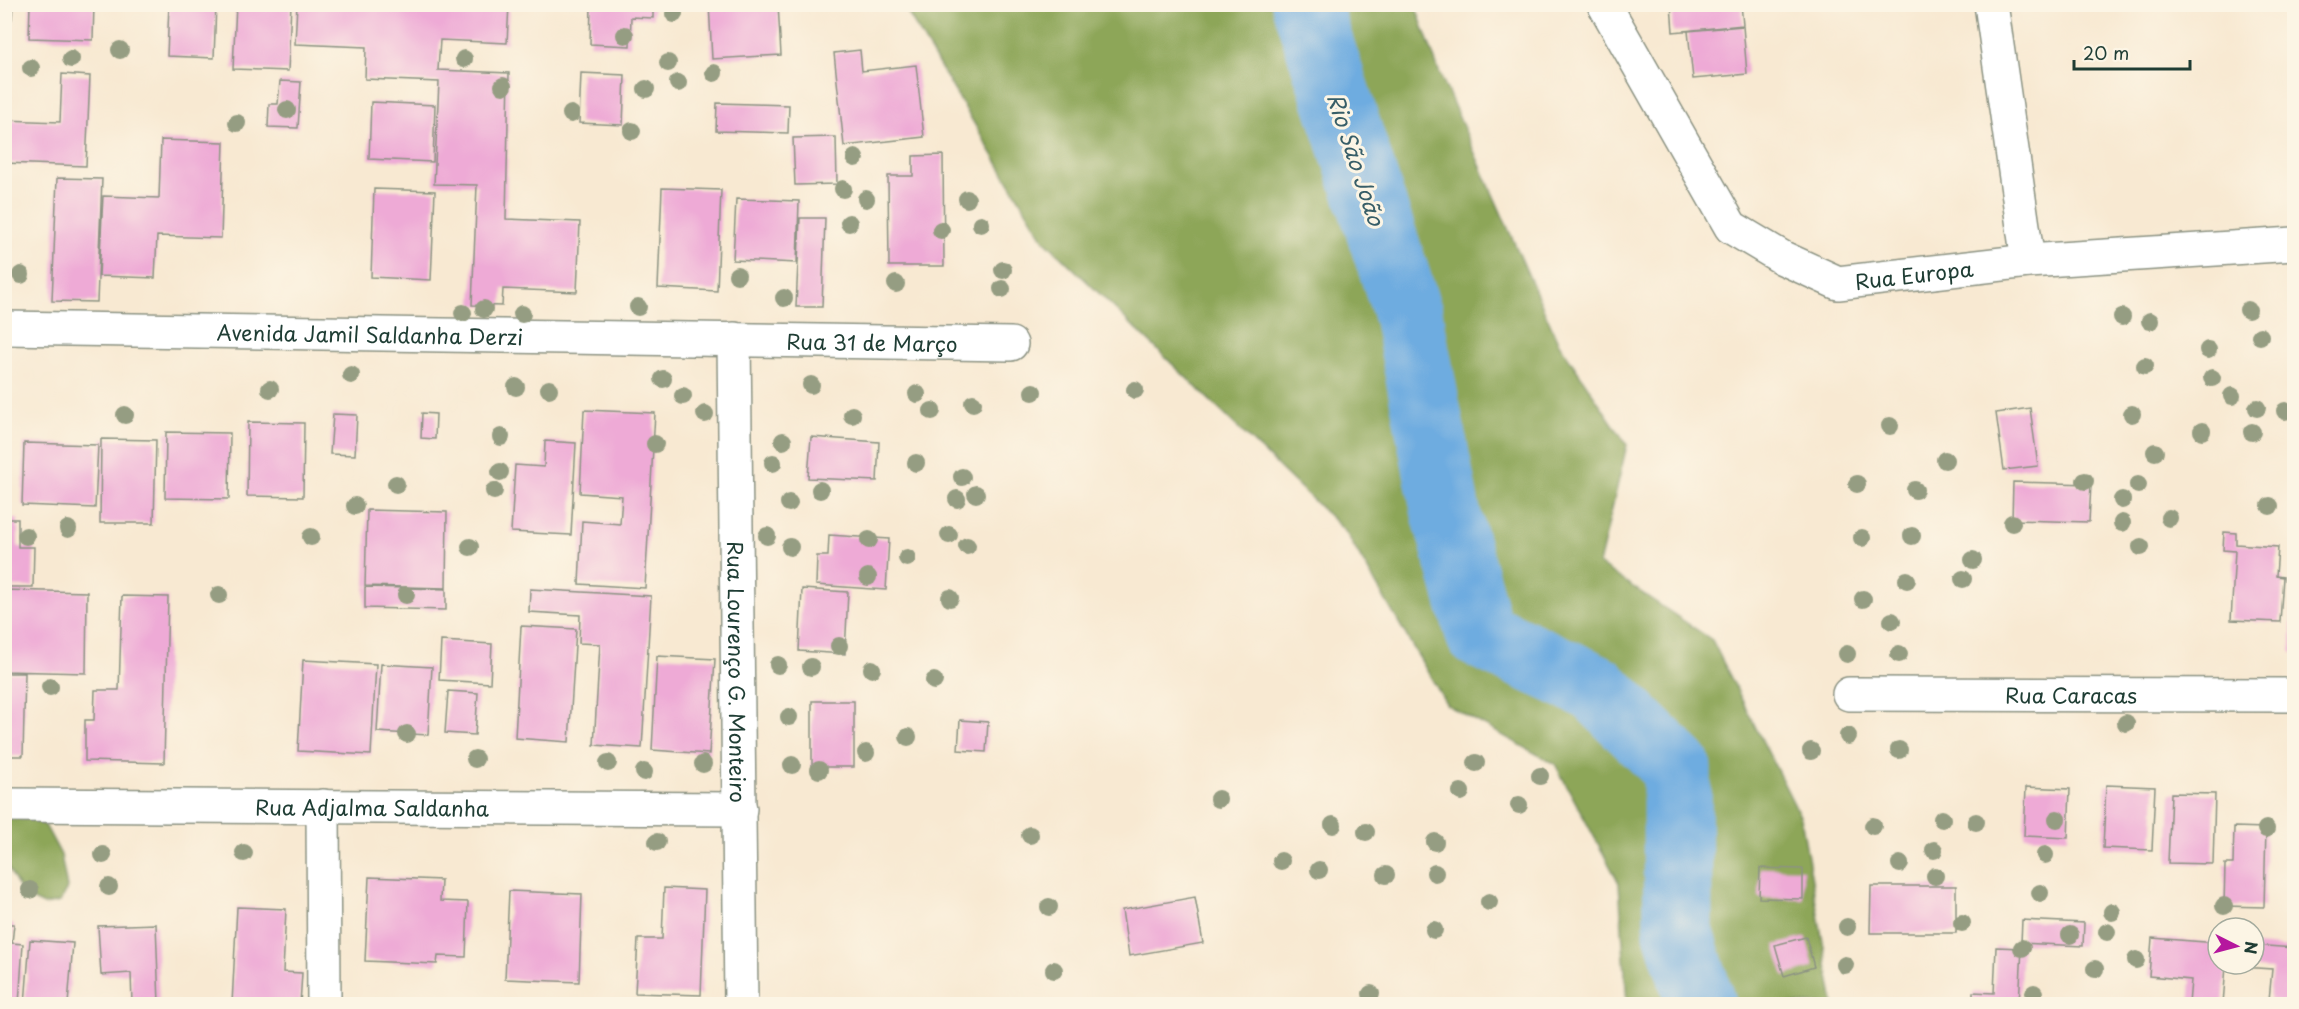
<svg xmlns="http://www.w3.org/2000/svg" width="2299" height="1009" font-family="'Playpen Sans',sans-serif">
<rect width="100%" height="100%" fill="#fcf5e5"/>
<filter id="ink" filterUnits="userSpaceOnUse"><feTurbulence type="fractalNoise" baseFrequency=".0167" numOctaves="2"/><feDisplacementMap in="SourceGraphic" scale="12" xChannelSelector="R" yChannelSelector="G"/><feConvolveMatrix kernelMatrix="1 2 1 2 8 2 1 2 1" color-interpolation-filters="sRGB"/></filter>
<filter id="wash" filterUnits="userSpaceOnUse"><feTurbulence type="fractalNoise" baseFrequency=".008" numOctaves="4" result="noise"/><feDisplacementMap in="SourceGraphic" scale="24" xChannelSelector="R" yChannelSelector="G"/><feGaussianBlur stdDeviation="1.35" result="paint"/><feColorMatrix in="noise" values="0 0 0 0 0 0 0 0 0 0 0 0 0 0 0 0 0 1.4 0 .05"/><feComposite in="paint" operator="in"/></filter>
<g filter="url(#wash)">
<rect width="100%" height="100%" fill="#f8e9d2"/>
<path fill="#8da659" stroke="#567246" stroke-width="1.5" d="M903 5H1415L1440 74 1558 342 1627 445 1599 564 1712 640 1801 818 1834 1004H1627L1619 883 1555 764 1447 705 1345 531 1044 240Z
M4 808 16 809 45 825 61 855 67 888 60 902 44 905 29 898 18 886 5 862Z"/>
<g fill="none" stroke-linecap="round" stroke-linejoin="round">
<path stroke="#6eace0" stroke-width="69" d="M1306 4 1408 314 1446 513 1480 634 1596 688 1677 768 1678 932 1701 1004"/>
</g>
<g id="blocks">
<path fill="#eeaad6" d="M4 4H13L12 19 4 18Z
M30 4H94L93 40 29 38Z
M169 4H216L214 58 167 56Z
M236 4H291L288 71 233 69Z
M297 4H509L507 43 440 40 438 70 509 73 506 219 580 222 577 292 503 289 502 306 472 305 477 185 434 184 439 82 365 79 366 47 295 44Z
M609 4H653V18L631 17 630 46 590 44 591 5 609 6Z
M709 4H778L781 55 712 59Z
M1671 4H1741L1743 25 1673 32Z
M1743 26 1747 74 1693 79 1688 31Z
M860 50 862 71 916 65 924 137 844 146 834 53Z
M581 73 625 75 623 125 579 123Z
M62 74 90 76 86 166 4 163V120L60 122Z
M280 81 301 82 298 128 268 127 269 104H278Z
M371 102 435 105 433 162 369 159Z
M717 103 789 105 788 133 716 131Z
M836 137 837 184 795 185 793 138Z
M161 140 224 142 221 238 157 236 155 278 99 276 103 196 159 198Z
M943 155 944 266H889L888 176H913V156Z
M57 178 102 179 97 302 52 301Z
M662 188 721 190 717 291 658 288Z
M374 189 435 191 431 280 371 277Z
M736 199 799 201 797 263 733 260Z
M800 218H825L822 307H796Z
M2030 408 2038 466 2004 470 1996 413Z
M584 410 655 413 645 588 579 584 582 521 620 524 622 496 580 493Z
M422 413 436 414 435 439 421 438Z
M333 414 357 415 355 455 330 454Z
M248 422 304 423 303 497 247 496Z
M166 432 230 433 229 499 165 498Z
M811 437 879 442 877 481 808 478Z
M101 439 156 440 154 523H100Z
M545 441 576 443 571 535 511 532 515 465 544 467Z
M24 443 98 445 95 508 22 505Z
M2013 482 2091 484 2089 522 2012 520Z
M367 510 447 512 446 588 365 586Z
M4 519H18V547H34L33 587H4Z
M2224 532 2236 533V544L2278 547 2276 576 2283 577 2280 622 2231 620 2235 551 2223 550Z
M829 535 889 539 886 590 816 585 817 556H828Z
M2292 564H2294V653H2291Z
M365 587 446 589V610L365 608Z
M530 589 651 596 642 748 594 745 600 644 579 643 580 615 529 612Z
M802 589 848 592 845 654 799 651Z
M4 590 87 592 86 673 4 671Z
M122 596 168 597 164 763 85 761V720H94L95 690H119Z
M521 626 576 629 569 742 515 738Z
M441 641 492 644 490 683 439 680Z
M657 656 715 659 709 754 652 750Z
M303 660 376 664 371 755 298 751Z
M381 664 432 667 428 735 377 732Z
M4 673H25L23 756H4Z
M448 691 478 693 475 735 445 733Z
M812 701H854V767H812Z
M960 720 988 722 986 752 958 750Z
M2106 785 2155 787 2152 850 2103 848Z
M2026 787 2070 789 2068 838 2024 836Z
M2171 793 2215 794 2213 864 2168 863Z
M2234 827 2266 828 2264 907 2224 906 2225 864H2233Z
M1760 868 1803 869V899L1759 898Z
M369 877 441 880 440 901 468 902 466 957 438 956 437 964 365 961Z
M1871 886H1956V933H1870Z
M664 888 705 890 701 995 635 993 638 939H662Z
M509 891 582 894 579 982 505 979Z
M1195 897 1203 943 1129 956 1122 910Z
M237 907 286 909 283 972 302 973 300 1004H232Z
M2022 920 2084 923 2083 946 2021 943Z
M5 924H14L12 943 23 944 19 1004H5Z
M156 924 159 1004H132L131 973 101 975 98 926Z
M1806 937 1814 967 1784 976 1775 945Z
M2152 938 2218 943V964H2254V945L2294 948 2292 1002 2269 1000 2272 969 2226 966 2223 1004H2189L2191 980 2149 976Z
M30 940 73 943 68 1004H25Z
M1996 947 2022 948 2019 1004H1973V992L1994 993Z"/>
</g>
</g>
<g filter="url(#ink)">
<use href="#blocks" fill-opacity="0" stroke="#8c9383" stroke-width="1.5"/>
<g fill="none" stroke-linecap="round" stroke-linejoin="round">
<defs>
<g id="minor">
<path id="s1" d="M1604 4 1731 227 1783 258 1838 283 2028 261 2294 244"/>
<path d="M1991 4 2028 261"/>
<path id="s2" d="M4 328 1011 344"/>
<path id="s3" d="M734 339 741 1004"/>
<path id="s4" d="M1849 694 2294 695"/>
<path id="s5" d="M4 805 740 809"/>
<path d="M323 806 324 1004"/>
</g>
</defs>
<use href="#minor" stroke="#8c9383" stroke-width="36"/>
<use href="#minor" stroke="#fff" stroke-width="33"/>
</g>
<g fill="#959d82">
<circle cx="674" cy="14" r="9"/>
<circle cx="625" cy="35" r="9"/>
<circle cx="120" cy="50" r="9"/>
<circle cx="71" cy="59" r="9"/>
<circle cx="464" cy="59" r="9"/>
<circle cx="668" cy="63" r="9"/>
<circle cx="31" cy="68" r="9"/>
<circle cx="714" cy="73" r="9"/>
<circle cx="678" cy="83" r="9"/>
<circle cx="503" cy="86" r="9"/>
<circle cx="646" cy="89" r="9"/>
<circle cx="287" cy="110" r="9"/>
<circle cx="571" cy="114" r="9"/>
<circle cx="237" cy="123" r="9"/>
<circle cx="632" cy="131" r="9"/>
<circle cx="855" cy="158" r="9"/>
<circle cx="843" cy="189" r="9"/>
<circle cx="866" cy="199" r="9"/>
<circle cx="967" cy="199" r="9"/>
<circle cx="849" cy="223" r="9"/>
<circle cx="981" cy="224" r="9"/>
<circle cx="941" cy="230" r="9"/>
<circle cx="1003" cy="270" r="9"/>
<circle cx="21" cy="275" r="9"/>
<circle cx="737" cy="275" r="9"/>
<circle cx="896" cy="284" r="9"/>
<circle cx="1002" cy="289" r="9"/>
<circle cx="784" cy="298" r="9"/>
<circle cx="638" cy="307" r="9"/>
<circle cx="484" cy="309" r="9"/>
<circle cx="2248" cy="310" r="9"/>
<circle cx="463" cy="313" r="9"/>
<circle cx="522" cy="314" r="9"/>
<circle cx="2122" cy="317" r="9"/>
<circle cx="2150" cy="321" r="9"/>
<circle cx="2260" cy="336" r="9"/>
<circle cx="2208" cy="350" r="9"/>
<circle cx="2145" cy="366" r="9"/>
<circle cx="351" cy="375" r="9"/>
<circle cx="2212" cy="378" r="9"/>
<circle cx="663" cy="379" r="9"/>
<circle cx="811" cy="385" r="9"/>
<circle cx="516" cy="387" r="9"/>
<circle cx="270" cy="389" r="9"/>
<circle cx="549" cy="389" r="9"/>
<circle cx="1135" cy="390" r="9"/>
<circle cx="1033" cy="392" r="9"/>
<circle cx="917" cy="394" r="9"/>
<circle cx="683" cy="396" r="9"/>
<circle cx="2232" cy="396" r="9"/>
<circle cx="973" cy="403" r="9"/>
<circle cx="2257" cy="408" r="9"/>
<circle cx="932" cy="411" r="9"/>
<circle cx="2285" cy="411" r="9"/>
<circle cx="705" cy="414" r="9"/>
<circle cx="2132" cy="414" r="9"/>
<circle cx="125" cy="415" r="9"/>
<circle cx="852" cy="415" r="9"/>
<circle cx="1890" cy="426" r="9"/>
<circle cx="2202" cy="431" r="9"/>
<circle cx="2252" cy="432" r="9"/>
<circle cx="501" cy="437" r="9"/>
<circle cx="783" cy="441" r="9"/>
<circle cx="655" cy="444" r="9"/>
<circle cx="2155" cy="452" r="9"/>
<circle cx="1945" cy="460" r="9"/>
<circle cx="773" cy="463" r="9"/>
<circle cx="916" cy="463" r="9"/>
<circle cx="500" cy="472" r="9"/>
<circle cx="962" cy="477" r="9"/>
<circle cx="2085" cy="481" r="9"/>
<circle cx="396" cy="484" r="9"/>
<circle cx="1857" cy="484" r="9"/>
<circle cx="2138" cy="485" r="9"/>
<circle cx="820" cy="490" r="9"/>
<circle cx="1915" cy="490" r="9"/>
<circle cx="494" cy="491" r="9"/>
<circle cx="976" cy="494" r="9"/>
<circle cx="957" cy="499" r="9"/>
<circle cx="2122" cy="500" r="9"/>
<circle cx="789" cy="503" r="9"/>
<circle cx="355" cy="506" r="9"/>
<circle cx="2270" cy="506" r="9"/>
<circle cx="2169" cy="518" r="9"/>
<circle cx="2012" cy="523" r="9"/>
<circle cx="2122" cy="523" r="9"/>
<circle cx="68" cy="529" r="9"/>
<circle cx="949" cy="535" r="9"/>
<circle cx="26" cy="536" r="9"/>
<circle cx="767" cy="536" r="9"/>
<circle cx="1912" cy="536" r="9"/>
<circle cx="311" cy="537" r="9"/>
<circle cx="1862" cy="538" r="9"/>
<circle cx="869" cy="540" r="9"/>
<circle cx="967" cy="546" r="9"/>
<circle cx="470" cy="547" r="9"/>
<circle cx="790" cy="547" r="9"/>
<circle cx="2141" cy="547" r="9"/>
<circle cx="907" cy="558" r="9"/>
<circle cx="1973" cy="560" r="9"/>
<circle cx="868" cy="577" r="9"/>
<circle cx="1963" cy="579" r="9"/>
<circle cx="1907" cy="580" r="9"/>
<circle cx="219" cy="595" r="9"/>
<circle cx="406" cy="595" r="9"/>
<circle cx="950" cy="598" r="9"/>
<circle cx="1863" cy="599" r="9"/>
<circle cx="1892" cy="621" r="9"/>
<circle cx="839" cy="646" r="9"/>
<circle cx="1847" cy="654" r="9"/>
<circle cx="1899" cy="654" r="9"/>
<circle cx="778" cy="665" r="9"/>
<circle cx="811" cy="667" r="9"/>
<circle cx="872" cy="669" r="9"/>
<circle cx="934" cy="681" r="9"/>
<circle cx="50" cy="687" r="9"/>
<circle cx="789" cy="717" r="9"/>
<circle cx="2126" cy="723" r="9"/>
<circle cx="407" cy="734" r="9"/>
<circle cx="1848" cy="736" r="9"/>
<circle cx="908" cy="737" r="9"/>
<circle cx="1899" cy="750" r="9"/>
<circle cx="1811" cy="751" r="9"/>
<circle cx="866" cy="753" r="9"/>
<circle cx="475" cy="759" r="9"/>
<circle cx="608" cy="763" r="9"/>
<circle cx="1476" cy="763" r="9"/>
<circle cx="703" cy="764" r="9"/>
<circle cx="792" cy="765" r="9"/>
<circle cx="819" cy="770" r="9"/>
<circle cx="644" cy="772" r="9"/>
<circle cx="1540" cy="776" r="9"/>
<circle cx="1461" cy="792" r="9"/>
<circle cx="1218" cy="799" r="9"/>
<circle cx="1519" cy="805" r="9"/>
<circle cx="1942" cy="819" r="9"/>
<circle cx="2057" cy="819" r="9"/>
<circle cx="1976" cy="822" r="9"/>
<circle cx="1333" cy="825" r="9"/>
<circle cx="1873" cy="826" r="9"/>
<circle cx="2266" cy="829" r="9"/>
<circle cx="1366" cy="832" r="9"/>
<circle cx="1030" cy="835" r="9"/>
<circle cx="657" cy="842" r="9"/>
<circle cx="1435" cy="842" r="9"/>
<circle cx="1934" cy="850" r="9"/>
<circle cx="244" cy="853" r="9"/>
<circle cx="103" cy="855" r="9"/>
<circle cx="2045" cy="855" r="9"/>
<circle cx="1281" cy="861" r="9"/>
<circle cx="1900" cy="864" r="9"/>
<circle cx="1319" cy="870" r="9"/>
<circle cx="1435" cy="873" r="9"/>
<circle cx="1386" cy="875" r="9"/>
<circle cx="1935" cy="876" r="9"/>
<circle cx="109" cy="887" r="9"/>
<circle cx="30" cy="890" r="9"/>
<circle cx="2040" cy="893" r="9"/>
<circle cx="1489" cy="902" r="9"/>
<circle cx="2224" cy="906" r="9"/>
<circle cx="1049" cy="907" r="9"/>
<circle cx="2112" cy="912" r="9"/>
<circle cx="1962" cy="923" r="9"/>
<circle cx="1847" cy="927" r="9"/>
<circle cx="1434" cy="930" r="9"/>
<circle cx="2107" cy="932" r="9"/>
<circle cx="2070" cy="935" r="9"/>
<circle cx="2022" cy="948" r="9"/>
<circle cx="2136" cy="960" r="9"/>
<circle cx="1845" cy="965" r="9"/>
<circle cx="2095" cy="969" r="9"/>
<circle cx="1054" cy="970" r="9"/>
<circle cx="2034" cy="993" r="9"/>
<circle cx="1371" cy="994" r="9"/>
</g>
</g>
<g text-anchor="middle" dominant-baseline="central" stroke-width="6" stroke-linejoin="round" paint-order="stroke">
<g font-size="21" fill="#1f3d34" stroke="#fcf5e5">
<text stroke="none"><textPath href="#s1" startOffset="454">Rua Europa</textPath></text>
<text stroke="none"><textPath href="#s2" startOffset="366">Avenida Jamil Saldanha Derzi</textPath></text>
<text stroke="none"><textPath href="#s2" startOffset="868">Rua 31 de Março</textPath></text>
<text stroke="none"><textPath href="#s3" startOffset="333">Rua Lourenço G. Monteiro</textPath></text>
<text stroke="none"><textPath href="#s4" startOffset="222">Rua Caracas</textPath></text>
<text stroke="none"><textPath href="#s5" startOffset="368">Rua Adjalma Saldanha</textPath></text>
</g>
<g font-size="22" font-style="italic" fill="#375e68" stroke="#fcf5e5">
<text transform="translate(1357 159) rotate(72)">Rio São João</text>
</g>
</g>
<rect width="2299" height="1009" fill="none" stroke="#fcf5e5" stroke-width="24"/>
<g transform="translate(2236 946) rotate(96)"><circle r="28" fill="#fcf5e5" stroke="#a4ab9e" stroke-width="1.5"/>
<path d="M0-4.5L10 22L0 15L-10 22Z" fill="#b5179e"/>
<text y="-9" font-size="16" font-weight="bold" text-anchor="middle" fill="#1f3d34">N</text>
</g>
<path d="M2074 60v9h116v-9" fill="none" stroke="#1f3d34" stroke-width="3"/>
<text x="2083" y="60" font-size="18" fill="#1f3d34" stroke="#fcf5e5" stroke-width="4.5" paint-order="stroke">20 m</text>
</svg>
